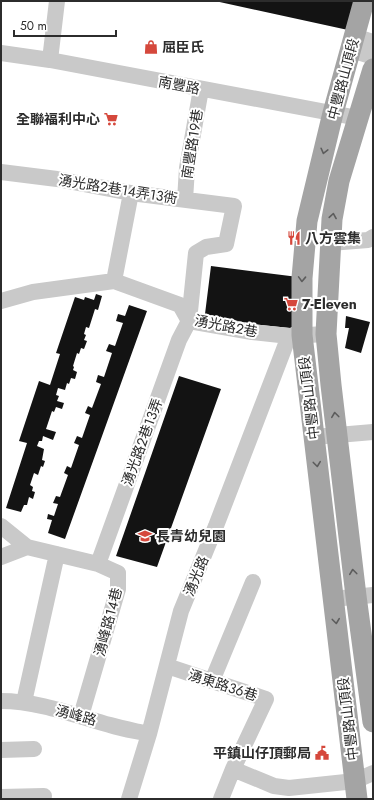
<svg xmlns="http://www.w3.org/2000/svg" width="374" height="800" font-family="Jost,'Noto Sans TC',sans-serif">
<rect width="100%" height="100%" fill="#fff"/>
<path fill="#131313" d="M215 1H356L348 30Z
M211 266 298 277 296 325 290 328 252 324 205 314Z
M96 294 102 296 98 310 95 309 89 328 86 327 84 334 86 335 84 340 87 341 84 349 81 348 79 354 77 353 73 366 74 367 73 370 77 372 75 379 71 378 69 384 67 383 65 390 58 388 56 395 59 396 57 401 64 403 62 409 56 407 54 412 52 411 46 429 56 432 53 440 43 436 42 441H39L37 446 44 449 42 460 45 461 43 467 41 466 38 475 34 473 30 485 33 487 32 491 35 492 33 499 29 497 27 505H24L21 512 6 508 27 443 19 441 39 381 50 385 60 354 56 353 75 297 84 300 85 297 94 300Z
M129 305 147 311 65 539 48 533 52 520 47 519 48 514 54 516 58 504 53 503 56 496 60 497 68 475 64 473 67 466 71 468 79 445 74 443 77 436 82 438 90 415 85 413 88 406 92 408 101 384 96 382 98 375 104 377 112 353 106 351 109 344 115 346 123 323 116 321 118 314 125 316Z
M346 316 370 322 361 353 345 348 349 328H345Z
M179 376 221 389 157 567 116 556Z"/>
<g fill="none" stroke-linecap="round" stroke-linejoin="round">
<path stroke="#c9c9c9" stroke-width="16" d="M354 36 373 42
M351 50 373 57
M1 53 50 60 358 118
M50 60 57 1
M1 172 57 179 131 193 234 206 226 244 206 247 196 253 189 321 179 340 98 564
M185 200 187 168 201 89
M330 243 368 240 373 237
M114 281 131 193
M1 301 33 292 114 281 180 305 189 321 252 332 289 336 326 334
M314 437 373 432
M1 526 27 547 98 564 118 573V589L81 716
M1 557 27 547
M333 599 373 595
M167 666 266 699 233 769 221 799
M212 681 253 582
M1 701C38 701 74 715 110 725 123 729 136 731 149 734
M24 702 57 554
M1 750 34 749
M233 769 274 786 289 788 355 781 373 773
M1 797 44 796
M129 799 149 734 181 611 216 526 289 336"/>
<path stroke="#a4a4a4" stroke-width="21" d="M373 69 339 181 332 219 326 334 331 385 356 596 373 722
M357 799 302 335V278L307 221 333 113 364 1"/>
</g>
<defs><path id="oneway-chevron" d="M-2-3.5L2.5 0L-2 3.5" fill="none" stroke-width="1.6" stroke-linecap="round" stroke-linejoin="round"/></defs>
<g stroke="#5c5c5c">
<use href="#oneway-chevron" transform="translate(324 151) rotate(104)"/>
<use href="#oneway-chevron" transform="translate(333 216) rotate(-81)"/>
<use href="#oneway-chevron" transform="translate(302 279) rotate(92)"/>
<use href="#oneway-chevron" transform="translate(335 415) rotate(-97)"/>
<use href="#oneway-chevron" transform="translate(317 464) rotate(83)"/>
<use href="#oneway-chevron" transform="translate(353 572) rotate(-97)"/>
<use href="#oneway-chevron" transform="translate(336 621) rotate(83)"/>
</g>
<defs>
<symbol id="shop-bare" viewBox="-9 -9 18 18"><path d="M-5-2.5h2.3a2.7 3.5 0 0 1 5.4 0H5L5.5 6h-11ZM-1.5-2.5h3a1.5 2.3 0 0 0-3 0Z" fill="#d5483c" stroke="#fff" stroke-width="2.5" paint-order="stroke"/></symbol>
<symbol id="supermarket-bare" viewBox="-9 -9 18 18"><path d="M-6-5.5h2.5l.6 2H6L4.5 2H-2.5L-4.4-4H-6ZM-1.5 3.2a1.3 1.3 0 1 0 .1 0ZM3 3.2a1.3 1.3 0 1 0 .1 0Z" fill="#d5483c" stroke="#fff" stroke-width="2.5" paint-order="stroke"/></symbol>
<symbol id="restaurant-bare" viewBox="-9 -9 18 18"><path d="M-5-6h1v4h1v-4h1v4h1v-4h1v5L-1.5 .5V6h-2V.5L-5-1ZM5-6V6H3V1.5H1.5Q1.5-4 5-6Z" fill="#d5483c" stroke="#fff" stroke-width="2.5" paint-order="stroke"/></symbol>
<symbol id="school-bare" viewBox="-9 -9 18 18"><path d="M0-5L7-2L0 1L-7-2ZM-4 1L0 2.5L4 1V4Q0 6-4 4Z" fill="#d5483c" stroke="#fff" stroke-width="2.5" paint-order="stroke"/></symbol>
<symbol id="civic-bare" viewBox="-9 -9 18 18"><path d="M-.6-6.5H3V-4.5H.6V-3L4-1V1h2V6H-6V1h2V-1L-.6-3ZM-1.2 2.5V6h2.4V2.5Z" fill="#d5483c" stroke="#fff" stroke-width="2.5" paint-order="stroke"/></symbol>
</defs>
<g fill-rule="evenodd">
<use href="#shop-bare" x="141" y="37" width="20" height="20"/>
<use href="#supermarket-bare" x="101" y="109" width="20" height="20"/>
<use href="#restaurant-bare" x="284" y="228" width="20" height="20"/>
<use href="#supermarket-bare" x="281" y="294" width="20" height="20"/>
<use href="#school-bare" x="135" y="526" width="20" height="20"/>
<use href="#civic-bare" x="312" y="743" width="20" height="20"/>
</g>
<g text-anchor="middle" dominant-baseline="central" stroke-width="4" stroke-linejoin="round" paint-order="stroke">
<g font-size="14" font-weight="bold" fill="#2c2c2c" stroke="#fff" text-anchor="start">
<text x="162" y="47">屈臣氏</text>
<text x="100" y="119" text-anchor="end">全聯福利中心</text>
<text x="305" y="238">八方雲集</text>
<text x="302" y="304">7-Eleven</text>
<text x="156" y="536">長青幼兒園</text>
<text x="311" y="753" text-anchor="end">平鎮山仔頂郵局</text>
</g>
<g font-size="14" fill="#2c2c2c" stroke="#fff">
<text transform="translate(343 79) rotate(-75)">中豐路山頂段</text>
<text transform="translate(179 85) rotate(11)">南豐路</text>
<text transform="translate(192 144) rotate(-81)">南豐路19巷</text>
<text transform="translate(118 189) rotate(9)">湧光路2巷14弄13衖</text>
<text transform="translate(226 326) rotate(11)">湧光路2巷</text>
<text transform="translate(309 398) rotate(-97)">中豐路山頂段</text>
<text transform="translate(142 442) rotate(-70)">湧光路2巷13弄</text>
<text transform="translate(196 576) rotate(-67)">湧光路</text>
<text transform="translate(108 622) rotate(-75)">湧峰路14巷</text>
<text transform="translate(223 685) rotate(18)">湧東路36巷</text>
<text transform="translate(76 715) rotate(15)">湧峰路</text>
<text transform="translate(348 719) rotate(-97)">中豐路山頂段</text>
</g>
</g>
<rect width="374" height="800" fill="none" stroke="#2c2c2c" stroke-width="4"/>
<path d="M14 30v6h102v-6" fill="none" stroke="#2c2c2c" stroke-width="2"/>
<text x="20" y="30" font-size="12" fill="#2c2c2c" stroke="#ffffff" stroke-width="3" paint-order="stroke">50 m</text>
</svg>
